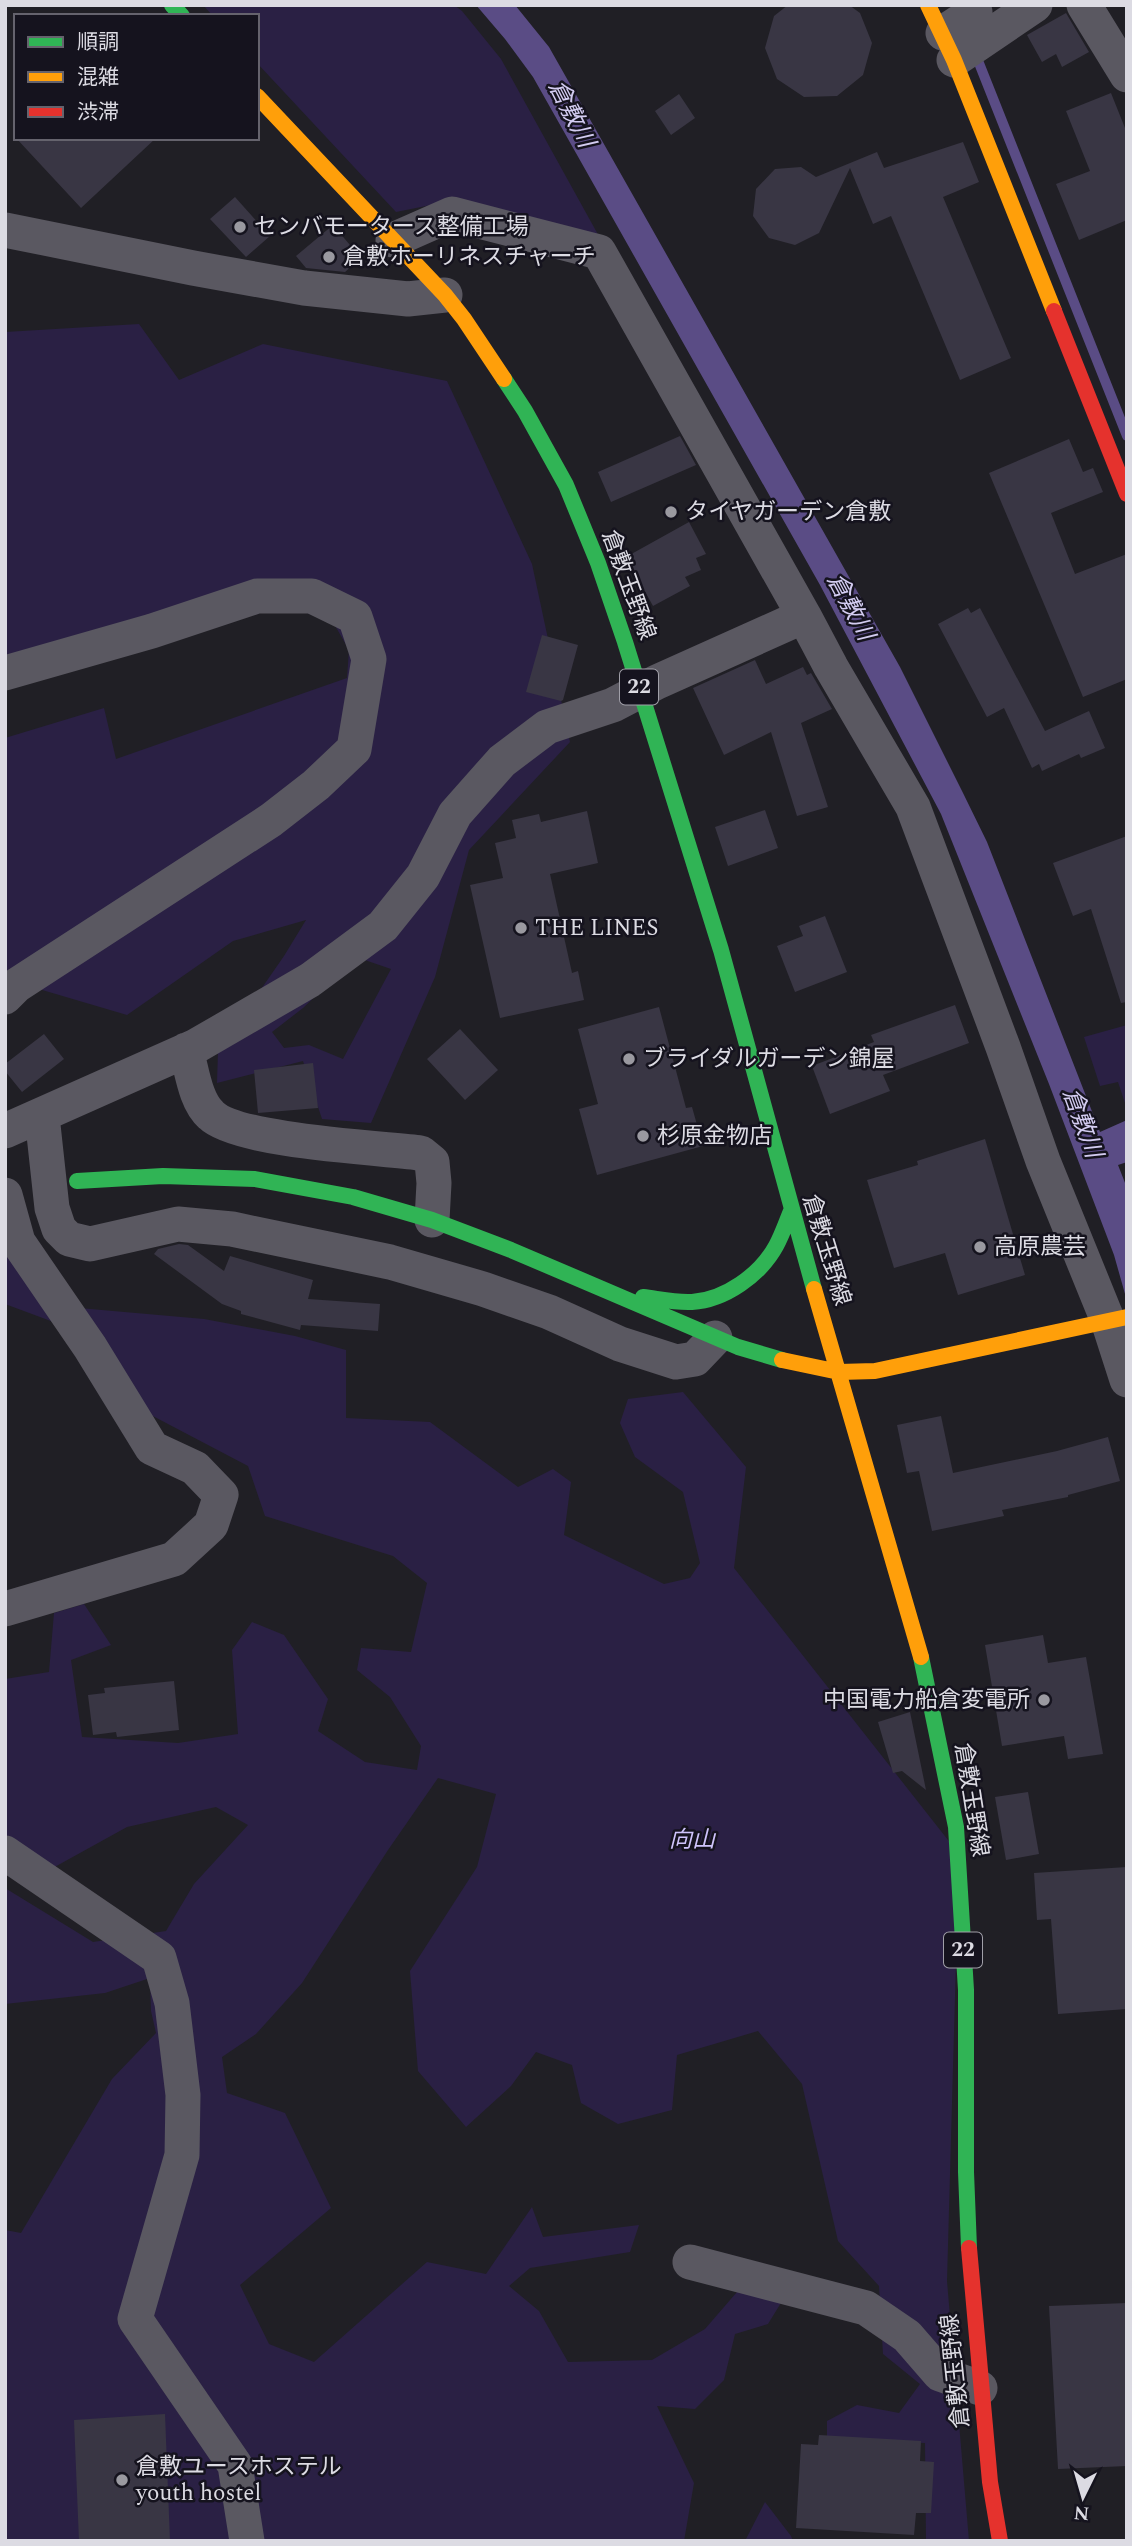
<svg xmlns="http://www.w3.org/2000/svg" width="1132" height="2546" font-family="Spectral,'Noto Sans JP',serif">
<rect width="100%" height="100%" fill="#201f25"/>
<path fill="#2a2044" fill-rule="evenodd" d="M203 5H454L462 11 501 59 606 249 441 203 396 212 257 63V16H213Z
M139 324 179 380 263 344 447 381 532 564 570 742 469 850 435 977 371 1123 322 1119 303 1061 217 1083 218 1051 284 956 306 920 233 941 127 1015 5 979V738L104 708 116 759 347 678 349 650 333 622 236 588 5 659V332ZM356 957 391 969 343 1059 309 1045 284 1048 272 1032 303 1008Z
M1127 1025V1109L1118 1082 1100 1086 1084 1037Z
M5 1246 79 1308 204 1319 295 1336 346 1350V1418L430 1422 518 1487 553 1469 571 1482 564 1535 664 1584 690 1578 700 1563 683 1492 635 1457 620 1423 628 1399 683 1392 746 1467 734 1568 959 1854 947 2281 969 2541H926L925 2443 827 2440V2421L857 2405 899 2413 920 2384 883 2354 879 2286 838 2241 802 2084 758 2031 677 2055 672 2110 618 2124 581 2103 572 2065 536 2052 511 2086 466 2127 418 2071 410 1971 477 1867 496 1794 438 1778 388 1850 302 1983 256 2034 222 2057 227 2093 285 2113 331 2208 240 2285 269 2344 314 2362 427 2262 486 2274 532 2207 543 2237 639 2225 630 2252 530 2268 509 2286 539 2311 568 2362 652 2360 705 2329 756 2270 784 2298 768 2324 735 2334 724 2380 695 2409 657 2406 694 2483 684 2541H5V2230L21 2233 112 2079 156 2033 151 2011 150 1978 105 1993 5 2004V1888L93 1942 166 1931 194 1884 248 1825 216 1807 127 1827 51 1869 5 1837V1679L49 1672 54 1613 84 1604 111 1645 71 1660 82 1737 178 1743 238 1734 232 1650 252 1622 284 1635 328 1699 318 1731 365 1762 417 1770 421 1746 390 1697 357 1670 361 1648 411 1652 427 1583 393 1556 265 1516 248 1466 149 1414 102 1340 5 1304Z
M765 2502 791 2536 793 2541H745Z"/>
<path fill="#5a4c85" d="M476 5H515L549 47 900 667 963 793 987 842 1100 1132 1127 1120V1162L1118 1165 1127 1188V1301L1114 1255 1049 1084 941 814 820 585 533 77 505 39Z"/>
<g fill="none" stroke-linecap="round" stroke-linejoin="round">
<path stroke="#5a4c85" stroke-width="10" d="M975 53 1127 436"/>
</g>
<path fill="#393644" d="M788 5H849L860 13 872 43 863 75 837 96 804 97 777 79 765 48 774 16Z
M1066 13 1089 52 1062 67 1056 54 1042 62 1027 35Z
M1111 93 1127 133V220L1079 240 1056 184 1090 171 1066 111Z
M679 94 695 118 671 135 655 111Z
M16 138H156L81 208Z
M963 142 979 182 943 197 1011 358 960 380 891 216 873 224 850 168 819 233 795 245 769 238 753 216 756 189 775 169 801 167 816 177 877 152 884 168Z
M235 197 270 236 246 257 210 219Z
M333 225 361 258 345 272 306 268 296 256Z
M680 436 696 465 611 502 598 472Z
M1069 439 1083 472 1093 468 1103 492 1051 513 1075 574 1127 554V679L1083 697 989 473Z
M689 522 706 554 696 558 701 570 685 577 690 586 653 606 626 557Z
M968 608 971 613 980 608 1045 731 1089 711 1105 748 1081 758 1079 754 1042 771 1039 764 1032 768 1004 708 987 717 938 624Z
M542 635 578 645 563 700 561 701 526 692Z
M755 660 766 684 803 667 807 675 811 673 832 709 801 723 828 807 797 816 771 732 724 755 693 688Z
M765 810 778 848 728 866 715 827Z
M587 811 598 863 550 874 572 973 578 971 584 1000 500 1018 470 885 503 878 495 843 516 838 512 820 539 814 541 822Z
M1127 836V1002L1121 1003 1091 909 1073 916 1053 863Z
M825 916 847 972 795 992 777 946 803 936 799 926Z
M955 1005 969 1043 883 1075 890 1091 830 1114 812 1066 874 1042 871 1035Z
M659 1007 686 1108 692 1107 703 1146 597 1175 579 1109 598 1104 578 1029Z
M460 1029 498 1070 465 1100 427 1059Z
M44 1034 64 1059 22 1092 5 1071V1064Z
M313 1063 318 1108 258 1113 254 1070Z
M985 1139 1025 1275 958 1295 945 1253 894 1268 867 1180 918 1165 917 1161Z
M179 1244 188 1245 224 1271 230 1256 313 1280 308 1299 380 1304 378 1331 301 1325 300 1330 241 1314V1311L222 1304 154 1254 158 1249Z
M941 1416 953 1473 1057 1451 1108 1437 1120 1481 1068 1495V1497L1002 1510 1004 1516 932 1531 919 1471 907 1473 897 1425Z
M1043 1635 1048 1663 1086 1657 1103 1754 1068 1759 1064 1736 1002 1746 985 1645Z
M174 1681 179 1730 117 1737 116 1732 93 1735 88 1695 105 1693 104 1688Z
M910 1712 926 1790 902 1771 893 1773 878 1722Z
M1028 1792 1039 1854 1006 1860 995 1797Z
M1127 1867V2009L1058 2014 1051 1919 1037 1920 1034 1873Z
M1127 2303V2466L1058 2469 1049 2306Z
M165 2414 170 2541H79L74 2420Z
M819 2435 921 2441 920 2461 934 2462 931 2513H916L914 2535 796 2528 801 2444 818 2445Z"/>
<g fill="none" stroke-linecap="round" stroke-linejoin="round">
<path stroke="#5a5861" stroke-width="35" d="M1084 5 1127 75
M943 33 975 12
M954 60 1035 5
M5 230 193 268 304 288 408 299 445 295
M393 240 452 214 599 252 804 616 831 667 913 807 1003 1047 1043 1161 1108 1321 1127 1380
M5 673 152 631 257 596H312L355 617 369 659 354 749 316 785 271 820 17 985 5 997
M186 1050C192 1070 195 1101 211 1115 237 1141 380 1148 421 1153L432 1162 434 1183 432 1220
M42 1116 52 1208 59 1229 69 1239 90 1244 178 1224 232 1229 390 1262 483 1289 549 1312 620 1344 676 1362 695 1359 715 1338
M5 1131 196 1046 310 980 383 926 423 876 455 814 502 761 547 727 613 705 657 682 804 616
M5 1195 18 1242 90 1347 152 1448 195 1468 221 1495 211 1525 174 1559 5 1609
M5 1853 159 1958 172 2003 183 2095 182 2155 135 2319 235 2465 247 2541
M690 2262 866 2308 907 2336 940 2374 980 2388"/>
<path stroke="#30b455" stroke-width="16" d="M172 5 182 16
M504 379 525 411 566 485 598 563 625 642 721 950 814 1289
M77 1181 163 1176 255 1179 353 1197 432 1220 511 1250 738 1347 782 1360
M643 1297C659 1299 676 1303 692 1302 725 1300 760 1275 776 1246 782 1235 786 1223 791 1211
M921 1657 956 1827 966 1990V2172L969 2248"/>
<path stroke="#ff9f0a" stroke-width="16" d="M928 5 954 60 1054 311
M257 96 445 295 464 319 504 379
M814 1289 921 1657
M782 1360 839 1372 875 1371 1127 1317"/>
<path stroke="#e5322d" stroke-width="16" d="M1054 311 1127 494
M969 2248 990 2482 1000 2541"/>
</g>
<g fill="#9a99a0" stroke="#15131e" stroke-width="2.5">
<circle cx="240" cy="227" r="7"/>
<circle cx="329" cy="257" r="7"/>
<circle cx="671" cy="512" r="7"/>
<circle cx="521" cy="928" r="7"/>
<circle cx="629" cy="1059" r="7"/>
<circle cx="643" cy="1136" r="7"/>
<circle cx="980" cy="1247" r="7"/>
<circle cx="1044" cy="1700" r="7"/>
<circle cx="122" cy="2480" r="7"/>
</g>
<g text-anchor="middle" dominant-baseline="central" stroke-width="5" stroke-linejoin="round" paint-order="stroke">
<g fill="#15131e" stroke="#a09fa8" stroke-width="2">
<rect x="620" y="669.5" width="38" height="35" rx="5"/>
<rect x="944" y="1932.5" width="38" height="35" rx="5"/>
</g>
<g font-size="21" font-weight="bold" fill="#dcdbe3">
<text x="639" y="687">22</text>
<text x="963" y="1950">22</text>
</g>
<g font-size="23" fill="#dcdbe3" stroke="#15131e" text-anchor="start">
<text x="254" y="227">センバモータース整備工場</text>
<text x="343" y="257">倉敷ホーリネスチャーチ</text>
<text x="685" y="512">タイヤガーデン倉敷</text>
<text x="535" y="928">THE LINES</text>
<text x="643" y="1059">ブライダルガーデン錦屋</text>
<text x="657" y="1136">杉原金物店</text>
<text x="994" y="1247">高原農芸</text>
<text x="1030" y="1700" text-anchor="end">中国電力船倉変電所</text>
<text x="136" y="2467">倉敷ユースホステル<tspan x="136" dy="26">youth hostel</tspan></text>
</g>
<g font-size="23" fill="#dcdbe3" stroke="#15131e">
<text transform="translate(628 585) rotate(70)">倉敷玉野線</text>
<text transform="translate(826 1250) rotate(73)">倉敷玉野線</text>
<text transform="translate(971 1800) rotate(81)">倉敷玉野線</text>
<text transform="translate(956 2371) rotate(-96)">倉敷玉野線</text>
</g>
<g font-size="23" font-style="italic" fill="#cec3fa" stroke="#15131e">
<text x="692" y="1840">向山</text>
</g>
<g font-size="24" font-style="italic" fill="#d3ccf1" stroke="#15131e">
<text transform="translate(571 114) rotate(63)">倉敷川</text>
<text transform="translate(850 607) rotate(62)">倉敷川</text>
<text transform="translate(1082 1123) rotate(70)">倉敷川</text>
</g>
</g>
<rect width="1132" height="2546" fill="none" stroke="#dcdbe3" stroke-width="14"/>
<rect x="14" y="14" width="245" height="126" fill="#15131e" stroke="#65636d" stroke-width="2"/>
<rect x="28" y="37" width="35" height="10" fill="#30b455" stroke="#65636d" stroke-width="2"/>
<text x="77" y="49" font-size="21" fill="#dcdbe3">順調</text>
<rect x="28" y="72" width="35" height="10" fill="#ff9f0a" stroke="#65636d" stroke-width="2"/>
<text x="77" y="84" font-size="21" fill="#dcdbe3">混雑</text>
<rect x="28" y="107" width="35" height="10" fill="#e5322d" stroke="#65636d" stroke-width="2"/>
<text x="77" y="119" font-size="21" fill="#dcdbe3">渋滞</text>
<g transform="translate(1083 2497) rotate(185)" stroke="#15131e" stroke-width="5" paint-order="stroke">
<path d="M0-5L12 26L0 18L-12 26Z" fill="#dcdbe3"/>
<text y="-10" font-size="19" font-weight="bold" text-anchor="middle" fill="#dcdbe3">N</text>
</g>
</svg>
